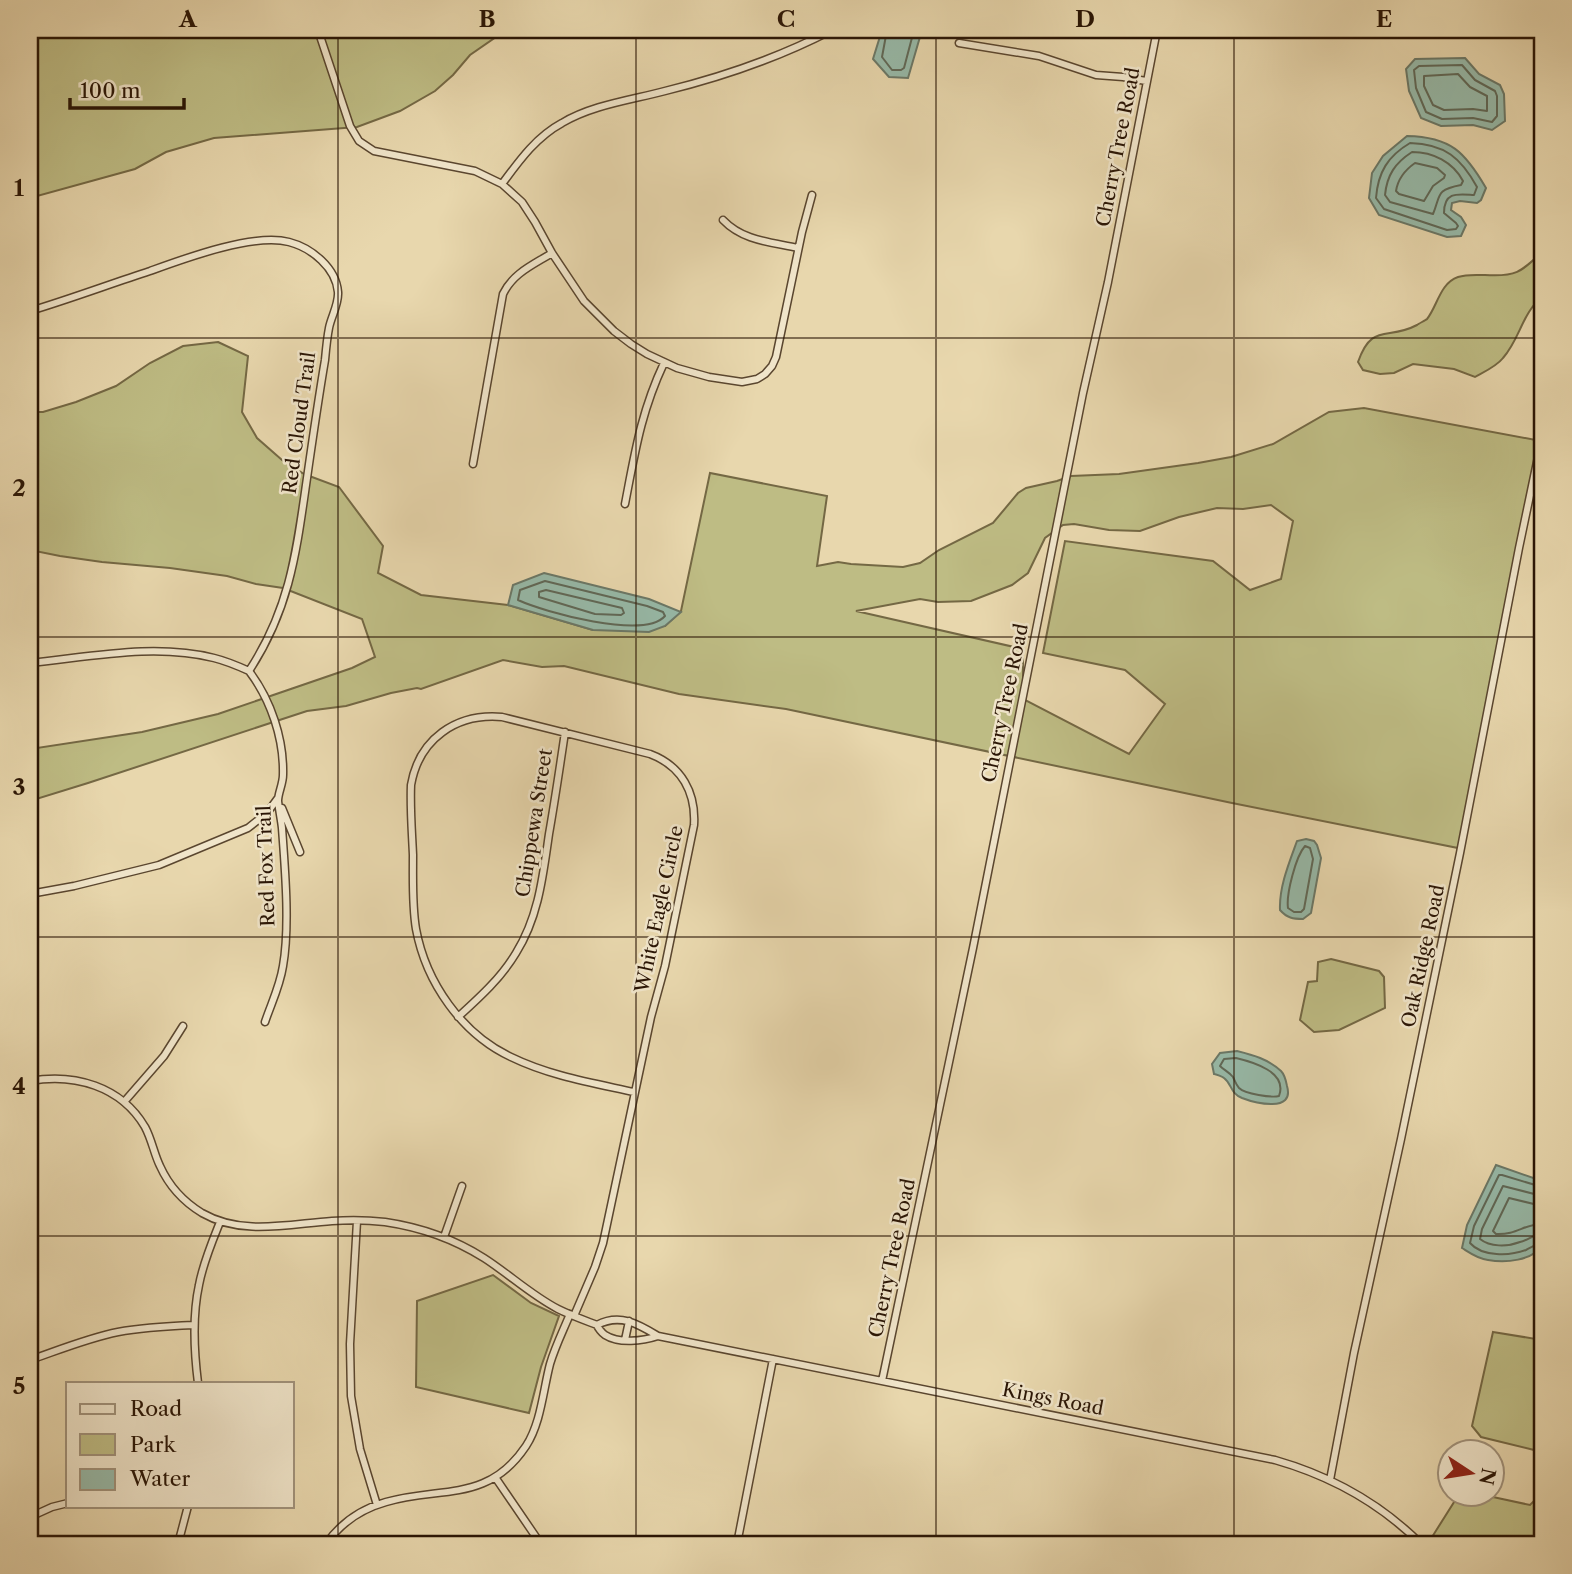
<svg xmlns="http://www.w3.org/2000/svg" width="1572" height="1574" font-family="'Libre Caslon Text',serif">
<rect width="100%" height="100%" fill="#e8d7ad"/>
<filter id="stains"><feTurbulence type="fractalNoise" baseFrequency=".00286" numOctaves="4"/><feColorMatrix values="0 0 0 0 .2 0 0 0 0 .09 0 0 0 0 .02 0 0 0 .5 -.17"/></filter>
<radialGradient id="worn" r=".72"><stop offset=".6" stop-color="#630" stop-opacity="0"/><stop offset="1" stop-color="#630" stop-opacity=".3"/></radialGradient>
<path fill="#bebc84" stroke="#746844" stroke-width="2" fill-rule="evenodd" d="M30 30H513L499 35 470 55 453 75 435 91 400 111 357 127 214 138 166 152 135 169 30 198Z
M1542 252V297C1522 313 1520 339 1503 358 1497 366 1484 372 1475 377L1454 369 1413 364 1394 373 1380 374 1363 370 1358 362C1372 322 1387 341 1417 325 1418 324 1426 320 1427 319 1437 307 1440 283 1458 277 1467 274 1476 275 1485 275 1516 277 1521 272 1542 252Z
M218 342 248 356 242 412 257 438 282 460 304 474 339 487 383 546 378 573 421 595 508 605 593 630 665 626 681 611 710 473 827 496 817 566 838 562 851 564 903 567 920 563 939 550 993 523 1018 493 1026 488 1057 481 1071 476 1119 474 1198 463 1231 457 1273 444 1329 412 1364 408 1541 441 1458 848 1232 803 786 709 679 694 564 666 542 667 503 660 421 689 417 688 391 693 346 706 307 711 88 783 30 801V749L142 732 218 714 352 668 375 657 362 619 283 588 256 584 227 576 170 568 102 562 60 556 30 550V412H43L76 402 116 386 150 363 183 346ZM1271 505 1293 521 1281 579 1250 590 1213 561 1065 541 1043 653 1125 670 1165 704 1129 754 1023 699V649L856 611 920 599 938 602 971 601 1012 585 1028 573 1045 538 1063 525 1074 524 1109 530 1140 531 1179 517 1217 508 1243 509Z
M1331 959 1379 971 1384 977 1385 1008 1339 1030 1314 1032 1300 1020 1308 982 1317 981 1318 962Z
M493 1275 531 1303 559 1316 541 1367 529 1413 416 1387 417 1301Z
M1493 1332 1542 1340V1456L1534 1450 1481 1437 1472 1426Z
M1542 1486V1544H1439L1432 1537 1456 1499 1493 1497 1530 1505 1538 1497Z"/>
<path fill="#97baa9" stroke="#6b7867" stroke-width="2" d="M882 30H922L908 78 889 77 873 59Z
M1465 58 1479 74 1500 85 1504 94 1505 121 1492 130 1473 125 1441 126 1421 118 1409 91 1406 69 1415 59Z
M1407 136C1451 137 1465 152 1486 188L1481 200 1477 203 1460 201 1452 203 1451 210 1461 217 1466 225 1461 236 1447 237 1379 215 1369 198 1372 173 1383 156Z
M544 573 649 599 681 612 665 626 649 632 593 630 508 605 513 585Z
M1306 839 1314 841 1317 845 1321 858 1311 913 1303 919C1293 919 1287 918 1280 910 1279 887 1289 863 1297 841Z
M1237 1051C1253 1055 1268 1059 1281 1071 1285 1075 1286 1081 1287 1086 1295 1113 1255 1103 1242 1098 1230 1093 1232 1084 1224 1078 1223 1077 1216 1074 1214 1074L1212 1064 1220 1053Z
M1496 1165 1542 1181V1245C1533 1261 1505 1263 1488 1260 1478 1259 1470 1253 1462 1248L1467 1225Z"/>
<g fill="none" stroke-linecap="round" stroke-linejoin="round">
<path stroke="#606857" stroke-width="2" d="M887 30 882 57 892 70H901L904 68 914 30
M1462 65 1475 80 1495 91 1497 96V116L1492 122 1473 118 1442 119 1426 112 1416 88 1414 70 1419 66Z
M1458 74 1470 87 1487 96V111L1473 109 1444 110 1433 105 1424 86V76Z
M1410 143C1445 144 1461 158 1477 187L1474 195C1458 194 1444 191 1444 213L1456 223 1458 226 1456 229 1447 230 1384 209 1376 198C1378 172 1388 156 1410 143Z
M1412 152C1433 152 1453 162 1463 181L1461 185C1435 190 1441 195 1433 214L1390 202 1385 195C1387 175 1395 163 1412 152Z
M1415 163 1437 168 1445 175 1444 178 1433 186 1424 201 1399 194 1396 191C1398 178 1405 170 1415 163Z
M545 581 647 606 663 612 665 616C644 640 544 612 518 600L520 590Z
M546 590 622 608 624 613 621 615 595 614 539 597V592Z
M1305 846 1310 848 1313 859 1304 909 1301 912H1294L1288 908C1286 894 1296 856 1305 846Z
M1236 1058C1253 1062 1288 1072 1279 1096 1272 1098 1245 1094 1239 1088 1236 1085 1235 1081 1233 1077 1229 1072 1224 1070 1220 1066L1224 1059Z
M1542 1187 1502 1175H1499L1474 1226 1470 1243C1482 1257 1510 1256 1526 1250 1532 1247 1536 1244 1542 1243
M1542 1196 1503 1186 1482 1229 1480 1239C1490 1247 1507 1247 1520 1242 1528 1240 1533 1235 1542 1234
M1542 1206 1509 1198 1493 1231 1496 1234C1517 1235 1524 1224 1542 1224"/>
<defs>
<path id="minor" d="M318 30 350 126 359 141 374 151 475 171 502 184 522 202 535 222 552 253 584 301 614 331 631 344 647 354 677 368 709 377 742 382 757 379 765 374 772 366 776 357 802 232 812 195
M959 43 1039 56 1096 75 1123 77 1146 81
M502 184C519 161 536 137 562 123 592 105 631 100 665 91 722 77 780 57 832 30
M723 220C743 241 771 242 798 248
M30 311C70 299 110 284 150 271 186 258 253 233 289 242 312 248 336 268 338 292 339 304 331 317 329 328 327 338 326 349 325 360 318 401 312 443 306 485 296 555 289 610 249 671
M473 464 503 294C513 273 533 265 552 253
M625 504C635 452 641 412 664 363
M30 663C90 657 154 643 214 658 226 661 238 666 249 671
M249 671C271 700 284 739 283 775 283 784 278 793 278 801 279 810 281 819 282 828 285 869 290 926 283 966 280 986 271 1004 265 1022
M282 808 300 852
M30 894 74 886 159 865 248 828 267 813 278 798
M458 1017C480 997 501 978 516 953 539 916 543 875 549 834 555 800 560 766 565 732
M30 1081C74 1073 121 1086 145 1127 152 1140 154 1154 160 1166 169 1186 184 1202 202 1213 242 1236 288 1224 332 1221 349 1220 367 1220 385 1222 419 1227 454 1239 484 1258 509 1274 531 1295 558 1309 570 1315 584 1320 597 1325 620 1313 638 1324 658 1336L1275 1460C1331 1476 1380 1503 1421 1544
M124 1102 164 1056 183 1026
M357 1221 350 1344 351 1396 360 1449 377 1505
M444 1237 462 1186
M574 1316 595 1267 603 1243 651 1017 665 966 694 825C696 793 682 766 650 754L502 717C456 713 419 739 411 785 410 808 412 832 413 855 413 879 412 905 416 929 426 983 462 1034 511 1057 550 1076 593 1083 634 1092
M597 1325C598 1328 602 1333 605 1335 619 1344 643 1341 658 1336
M625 1340 629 1321
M30 1360C59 1350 88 1338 118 1332 144 1327 169 1326 194 1325
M882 1381 973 948 1083 393 1108 282 1157 30
M198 1383C194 1351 192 1317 199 1285 203 1263 212 1242 220 1222
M495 1477 536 1537
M1330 1480 1354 1353 1401 1139 1460 853 1519 548 1542 438
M30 1517 52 1507 68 1503
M178 1544 188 1506
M326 1544C340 1524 361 1509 386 1502 441 1486 488 1503 526 1446 541 1423 543 1391 550 1364 555 1347 563 1331 570 1314
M737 1544 773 1359"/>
</defs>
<use href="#minor" stroke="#5a462f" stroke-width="9"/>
<use href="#minor" stroke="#f0e5ca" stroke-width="6"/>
</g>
<path fill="none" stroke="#2a1505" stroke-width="2" stroke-opacity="0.55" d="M338 30V1544M636 30V1544M936 30V1544M1234 30V1544M30 338H1542M30 637H1542M30 937H1542M30 1236H1542"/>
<g text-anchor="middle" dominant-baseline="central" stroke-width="5" stroke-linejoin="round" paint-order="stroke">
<g font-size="19" fill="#2a1505" stroke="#f0e5ca">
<text transform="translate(1118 147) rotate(-79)">Cherry Tree Road</text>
<text transform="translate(299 423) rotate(-82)">Red Cloud Trail</text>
<text transform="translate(1005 703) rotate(-78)">Cherry Tree Road</text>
<text transform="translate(534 823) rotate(-81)">Chippewa Street</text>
<text transform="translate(266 866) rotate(-92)">Red Fox Trail</text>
<text transform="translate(659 909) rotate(-78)">White Eagle Circle</text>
<text transform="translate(1423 956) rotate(-78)">Oak Ridge Road</text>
<text transform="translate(892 1258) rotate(-78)">Cherry Tree Road</text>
<text transform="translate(1053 1399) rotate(11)">Kings Road</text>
</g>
</g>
<rect width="1572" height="1574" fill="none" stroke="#e8d7ad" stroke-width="77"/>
<rect x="66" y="1382" width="228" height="126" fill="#f0e5ca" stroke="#a1927b" stroke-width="2"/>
<rect x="80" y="1404" width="35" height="10" fill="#f0e5ca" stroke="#a1927b" stroke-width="2"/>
<text x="130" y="1416" font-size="21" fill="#2a1505">Road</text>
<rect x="80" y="1434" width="35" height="21" fill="#bebc84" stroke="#a1927b" stroke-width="2"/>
<text x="130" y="1452" font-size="21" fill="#2a1505">Park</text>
<rect x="80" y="1469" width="35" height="21" fill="#97baa9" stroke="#a1927b" stroke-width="2"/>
<text x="130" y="1486" font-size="21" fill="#2a1505">Water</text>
<g transform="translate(1471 1473) rotate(102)"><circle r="33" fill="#f0e5ca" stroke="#a1927b" stroke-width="2"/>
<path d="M0-5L12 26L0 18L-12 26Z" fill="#8f2418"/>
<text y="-10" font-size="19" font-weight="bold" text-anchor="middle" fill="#2a1505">N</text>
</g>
<path d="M70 98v10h114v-10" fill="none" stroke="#2a1505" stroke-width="3.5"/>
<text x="80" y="98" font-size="21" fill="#2a1505" stroke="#f0e5ca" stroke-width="5" paint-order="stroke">100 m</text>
<rect x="38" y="38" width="1496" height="1498" fill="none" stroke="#2a1505" stroke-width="2.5"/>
<g font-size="23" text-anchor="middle" font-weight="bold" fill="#2a1505">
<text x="188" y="27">A</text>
<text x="487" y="27">B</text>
<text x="786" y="27">C</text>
<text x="1085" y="27">D</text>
<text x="1384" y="27">E</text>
<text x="19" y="196">1</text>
<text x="19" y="496">2</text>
<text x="19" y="795">3</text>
<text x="19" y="1094">4</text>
<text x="19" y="1394">5</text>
</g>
<rect width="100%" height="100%" filter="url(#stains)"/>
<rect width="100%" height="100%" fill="url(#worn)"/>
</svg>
